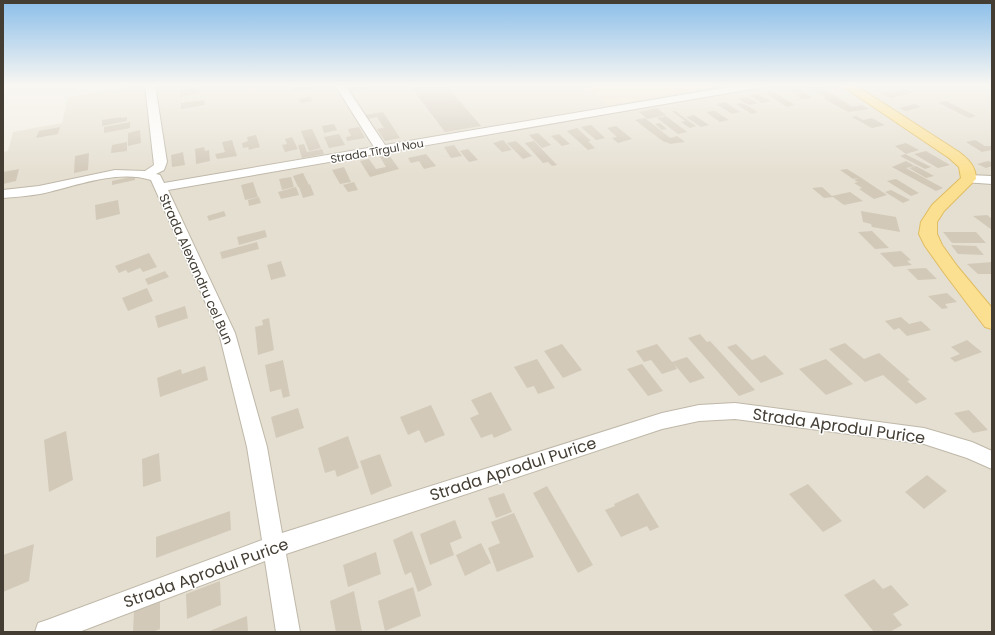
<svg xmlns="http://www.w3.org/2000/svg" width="995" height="635" font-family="Poppins,sans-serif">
<rect width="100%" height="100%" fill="#f1ede3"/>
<path fill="#e5dfd1" d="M137 85H992V632H3V152L8 151 13 132 62 123 68 97Z"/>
<path fill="#f4e4cd" d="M584 85H728L608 105Z"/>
<path fill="#d2c9b9" d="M303 85H311L313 88 293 91 291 87Z
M348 85H366L368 88 352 91Z
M419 85H446L481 126 445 132 411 87Z
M819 85 852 107 862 105 869 109 848 112 823 98H826L807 86Z
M198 87 200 93 180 97 179 91Z
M800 89 812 98 802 99 790 90Z
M906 89 914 92 891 98 880 93Z
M773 92 795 105 787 107 765 93Z
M758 94 771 101 762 103 749 95Z
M310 97 312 101 301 103 299 99Z
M747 97 758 103 749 105 738 99Z
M204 100 205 105 181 109V103Z
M946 101 976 116 969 118 939 103Z
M725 102 740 112 732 114 716 104Z
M742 103 758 112 752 114 736 104Z
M914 104 921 107 906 111 899 108Z
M657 108 666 115 648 119 639 112Z
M672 111H675L696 126 690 128 681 122 685 121Z
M715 111 729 120 720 122 706 112Z
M383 112 400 138 385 141 377 129 384 128 377 117 368 119 365 115Z
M694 115 709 125 701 127 686 117Z
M666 116 687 132 678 134 657 118Z
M856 116 863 120 872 118 885 125 872 128 852 117Z
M121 117V118L127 117V121L102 126V120Z
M645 118 670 138 677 136 685 142 670 144 666 142H664L635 120Z
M130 122V128L104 133V127Z
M660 123 667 129 662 130 655 124Z
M334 124 337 130 324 133 322 126Z
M591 125 605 138 596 140 581 127Z
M616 126 632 139 618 143 612 138 617 137 607 128Z
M60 127 58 134 36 138 39 131Z
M359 127 365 138 347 141 346 137 351 136 348 129Z
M577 128 591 141H588L595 148 588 150 567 131Z
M312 129 321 148 309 151 301 131Z
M140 130 141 143 128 146V133Z
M538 133 551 145 542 148 529 135Z
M339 134 345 145 329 148 324 137Z
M559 134 570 144 562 146 551 136Z
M256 135 260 147 249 150 248 147 243 148 242 143 248 141 247 137Z
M292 137 298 149 285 152 282 145 287 144 285 139Z
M232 140 237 156 217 159 215 154 225 152 222 142Z
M503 140 512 150 502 152 493 143Z
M975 140 985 146H992V150L982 152 966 142Z
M516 141 532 156 523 159 507 143Z
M534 141 557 165 552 166 548 162 543 163 525 143Z
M127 142V151L111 153 112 145Z
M906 143 919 150 906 154 895 146Z
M304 144 307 152 322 149 324 154 302 158 298 145Z
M454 145 462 156 451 158 444 147Z
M204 147 205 151 209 150 210 161 196 164 195 149Z
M468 149 478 160 469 162 460 151Z
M926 151 950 165 938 168 914 154Z
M183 152 185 165 172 167 171 155Z
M89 153 88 170 74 173 75 156Z
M426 154 436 166 424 169 419 161 411 163 408 158Z
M905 154 931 167 925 169 900 156Z
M389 155 399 169 370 177 360 161 369 159 376 169 386 167 380 157Z
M906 161 915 166 906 168 943 188 936 191 892 167Z
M988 161 992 162V166L986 168 977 164Z
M916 166 934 176 926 178 909 168Z
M344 167 351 182 340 184 332 170Z
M19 169 16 181 3 184V172Z
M847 169 860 177 887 195 874 199 859 189 862 188 854 183 858 182 854 180 858 178 853 179 840 170Z
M303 173 309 185 310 184 314 195 303 198 299 187H298L293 176Z
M135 176V180L112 185V181Z
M291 177 294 187 282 190 279 179Z
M896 179 919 193 911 196 887 181Z
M253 182 258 197 245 200 241 185Z
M354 182 358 190 348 192 343 185Z
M296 187 299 195 281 199 278 192Z
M822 187 832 196 850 192 863 201 844 205 833 197 824 198 812 188Z
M891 190 910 200 903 203 885 192Z
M259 197 261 203 249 206 248 200Z
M118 200 120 214 96 220 95 205Z
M224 211 226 216 209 221 207 216Z
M861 211 896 217 900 232 872 227 871 224 863 222Z
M987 215 992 219V230L973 216Z
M265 230 267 237 239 245 237 237Z
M872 231 889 248 875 249 858 232Z
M943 232H976L986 243H952Z
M257 242 259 249 222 259 220 252Z
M951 245 976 246 984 255 958 254Z
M901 251 911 260 907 261 912 265 894 267 880 253Z
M149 253 157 267 143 272 140 268 128 273 126 270 119 273 115 266Z
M281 261 286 276 271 280 267 265Z
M992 262V274H978L967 264Z
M926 268 937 279 918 280 907 269Z
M165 271 169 277 148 285 145 279Z
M147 288 153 301 128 311 122 298Z
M947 293 957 302 945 304 948 308 942 309 928 296Z
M185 306 188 318 158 328 155 316Z
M901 317 909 324 921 321 931 330 907 336 899 328 894 330 885 321Z
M269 318 274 350 258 355 255 327 263 325 262 320Z
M700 334 707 342 710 341 755 390 739 396 688 338Z
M967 340 982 352 955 362 950 358 960 354 951 347Z
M845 343 864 359 879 353 910 380 907 381 927 399 916 404 883 375 865 382 829 349Z
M562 344 582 370 563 378 544 351Z
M657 344 672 362 687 357 705 378 690 383 674 364 677 369 662 374 651 360 644 362 636 351Z
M736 344 752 360 765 355 784 374 761 383 727 347Z
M537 359 555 388 538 394 534 386 527 388 514 367Z
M826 359 853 384 826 395 799 369Z
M283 360 290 396 283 398 281 389 270 392 265 365Z
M642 364 663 391 648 396 627 369Z
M205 366 208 380 160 397 157 378 181 369 182 374Z
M491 392 512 430 494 438 492 434 481 438 470 418 479 414 471 400Z
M431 405 445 435 425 443 419 430 408 435 400 417Z
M298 408 304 428 276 438 271 417Z
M969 410 988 430 973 433 954 413Z
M66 431 73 480 49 492 44 440Z
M348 436 359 468 337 477 335 470 325 473 318 448Z
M159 453 161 481 143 487 142 459Z
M380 454 392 486 371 495 360 461Z
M927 475 947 491 924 509 905 492Z
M808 484 842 521 823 532 789 494Z
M547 486 593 565 578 573 533 493Z
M504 493 512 512 496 518 488 498Z
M638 493 659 527 650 531 647 526 621 537 605 510 615 506 614 504Z
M230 511 231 530 156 558V537Z
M514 513 534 557 497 572 488 548 500 543 491 522Z
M455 520 462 538 450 543 454 555 430 565 420 534Z
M412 531 432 585 418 592 411 572 405 575 393 540Z
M481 543 491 563 465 576 456 555Z
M34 544 29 581 3 592V555Z
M376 552 381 574 348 587 343 565Z
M874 579 883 589 891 585 909 605 893 614 902 625 890 632H874L844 595Z
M220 581 221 605 187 619 186 594Z
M413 587 421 616 385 631 378 601Z
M354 591 362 632H336L330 601Z
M160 601V629L152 632H133L134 611Z
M247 616 248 632H207Z"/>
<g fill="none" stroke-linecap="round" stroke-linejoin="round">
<defs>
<path id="minor" d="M145 85H155L167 162 164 170 156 174 160 175 164 183 374 147 335 85H345L385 145 740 85H762L757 88 168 190 235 333 267 447 282 533 662 413 699 405 735 403 924 428 972 442 992 451V469L967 458 924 444 735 419 699 421 662 429 286 554 300 632H276L265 561 79 632H35L38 623 47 620 262 540 247 447 219 333 151 180C116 169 74 187 40 194 28 196 15 197 3 198V190L39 186 115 170 145 171 154 165Z
M968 175 992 176V184L964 182 962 179 964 176Z"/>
<path id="major" d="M841 85H855L959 152C968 159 976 166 976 179L944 211 937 222V234L942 245 957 266 992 308V329L985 327 945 274 925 246 919 234 921 222 932 205 961 178 959 167 949 158Z"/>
</defs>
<use href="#minor" stroke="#bfb8a9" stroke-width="2"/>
<use href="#major" stroke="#e0bd62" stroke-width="2"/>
<use href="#minor" fill="#fff" fill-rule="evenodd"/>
<use href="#major" fill="#fce091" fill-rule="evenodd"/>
</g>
<linearGradient id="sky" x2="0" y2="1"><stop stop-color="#8bbeea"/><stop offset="0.49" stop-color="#f9f7f2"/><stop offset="1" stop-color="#f9f7f2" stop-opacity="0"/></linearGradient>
<rect width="995" height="174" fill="url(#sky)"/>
<g text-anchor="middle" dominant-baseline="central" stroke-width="3" stroke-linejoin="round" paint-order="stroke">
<g font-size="11" fill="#433d33" stroke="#fff">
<text transform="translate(377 151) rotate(-10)">Strada Tîrgul Nou</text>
</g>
<g font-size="13" fill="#433d33" stroke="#fff">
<text transform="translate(196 269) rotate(66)">Strada Alexandru cel Bun</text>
</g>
<g font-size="16" fill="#433d33" stroke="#fff">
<text transform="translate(839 426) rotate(8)">Strada Aprodul Purice</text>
<text transform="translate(513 469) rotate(-18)">Strada Aprodul Purice</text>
<text transform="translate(206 573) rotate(-20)">Strada Aprodul Purice</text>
</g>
</g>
<rect width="995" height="635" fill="none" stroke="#433d33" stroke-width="8"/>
</svg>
